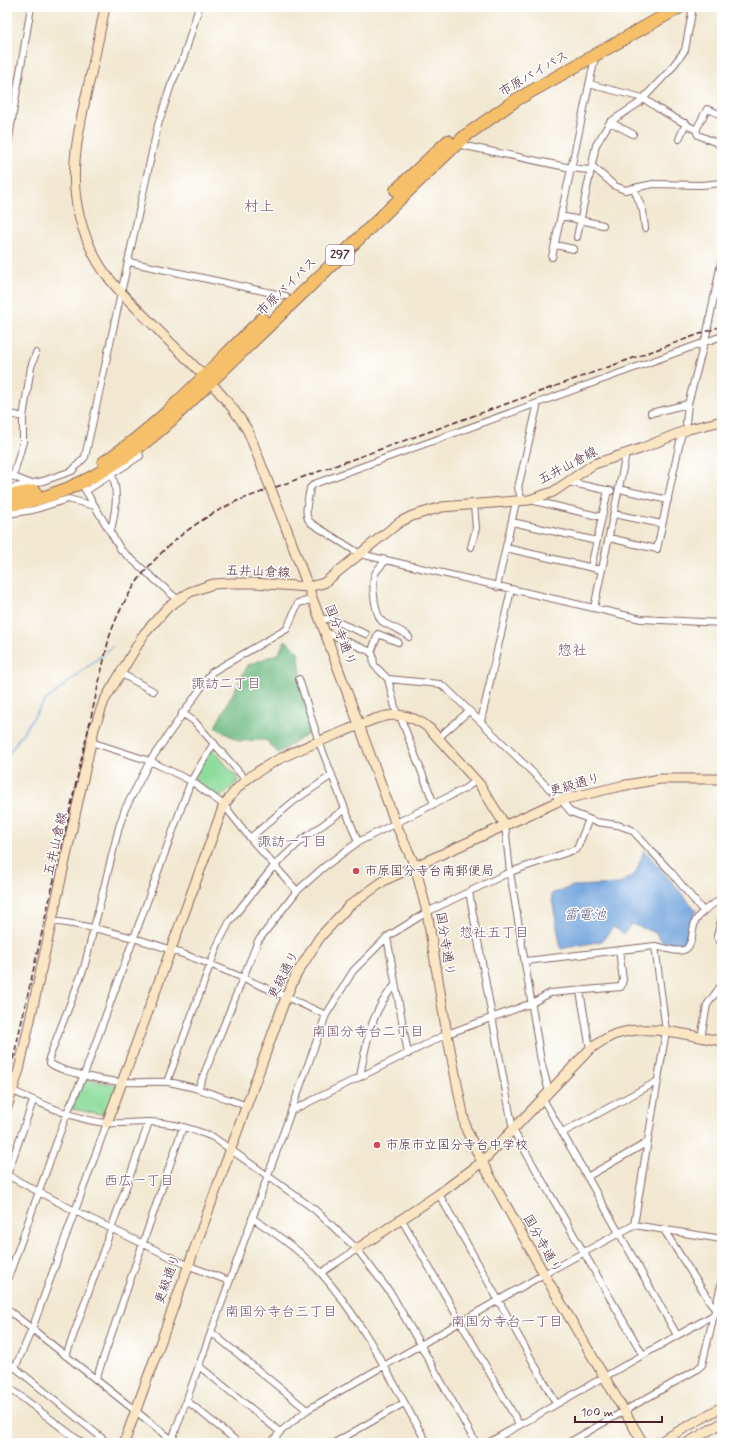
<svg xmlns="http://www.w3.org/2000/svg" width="729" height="1450" font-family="Mynerve,'Klee One',sans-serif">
<rect width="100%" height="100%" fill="#fff"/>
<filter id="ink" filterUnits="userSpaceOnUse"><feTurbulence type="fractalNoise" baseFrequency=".025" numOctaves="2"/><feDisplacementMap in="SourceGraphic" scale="8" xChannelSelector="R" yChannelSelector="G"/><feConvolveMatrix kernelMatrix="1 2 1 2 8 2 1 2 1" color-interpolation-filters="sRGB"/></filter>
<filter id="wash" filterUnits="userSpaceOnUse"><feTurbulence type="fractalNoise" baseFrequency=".012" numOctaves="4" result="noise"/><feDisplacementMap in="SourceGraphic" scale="16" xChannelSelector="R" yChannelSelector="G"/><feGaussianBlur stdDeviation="0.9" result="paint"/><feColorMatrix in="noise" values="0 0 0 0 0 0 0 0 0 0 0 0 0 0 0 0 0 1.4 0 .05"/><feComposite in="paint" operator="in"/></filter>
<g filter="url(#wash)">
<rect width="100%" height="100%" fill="#f2e8d1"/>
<path fill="#8ddc9c" stroke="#6c7e64" d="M211 747 239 780 220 798 194 779Z
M83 1079 117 1085 106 1115 72 1109Z"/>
<path fill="#72bc84" stroke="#5e6e58" d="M285 640 298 651 309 733 278 753 266 740 239 741 215 727 248 665 279 653Z"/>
<path fill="#70a3dc" stroke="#5d6184" d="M644 850 697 911C680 931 698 952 661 941L656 933 631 924 624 934 613 927 602 941 561 949 551 894 573 886 619 884 636 873Z"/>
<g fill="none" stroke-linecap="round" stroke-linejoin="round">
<path stroke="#70a3dc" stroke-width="1.5" d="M7 756 44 702 112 647"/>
</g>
</g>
<g filter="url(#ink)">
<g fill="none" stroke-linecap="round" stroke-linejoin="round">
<defs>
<path id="street" d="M589 84 643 98 659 109 696 130 707 109 722 115
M610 122 633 134
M696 130 698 135 722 145
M679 139 686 123
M456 144 571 168 589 170
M7 149 31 7
M592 166 615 186 625 190 653 184 701 185 722 183
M634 189 643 211 645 228
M561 216 603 225
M577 237 596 145 610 122 639 103 670 70 685 50 693 7
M555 245 574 249
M552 257 594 62 592 57
M129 262 286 296
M722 336 314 484 310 488C309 498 302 515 311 523L360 554 641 619 722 623
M7 413 23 417
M651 413 688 404
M689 429 686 423 688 404 707 332 722 258
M7 474 31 484
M13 477 23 442V417L31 367 36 353
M567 482 611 491
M81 483 121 550 177 599
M7 489 43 481 72 471 85 457 158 125 171 85 184 56 199 7
M619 489 668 500
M86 491 140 456 138 449
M530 500 602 517
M522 501 518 488 538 403
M7 514 33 510 68 499 95 506
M614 514 662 524
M512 522 597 541
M111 530C115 513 119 492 112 475
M609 538 657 549 682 432
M471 547 476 528 474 505
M506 548 602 570
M386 560C383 564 377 569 375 574 371 583 375 617 383 622 392 628 401 629 409 637
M591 567 608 490
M497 587 516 502
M594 608 626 454
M320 619H330L366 634
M325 632 369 651 373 655 374 665 388 679 440 684 448 690 561 800 571 812 596 822 618 825 632 830 671 872 703 911
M371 653 378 634 398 642
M120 673 153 691
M299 679 319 742 358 842
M388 679 397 715
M182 713 194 721 246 780
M400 716 434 804
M481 721 511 590
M438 738 469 711
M91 742 150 761 191 781 224 805 250 838 297 891
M505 825 510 872 541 1061 549 1092
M250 838 294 801 332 775
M469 892 513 1130 643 1355
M722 917 717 936 722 945
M52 921C148 933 239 975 326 1015
M387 937 408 1054
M655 946C663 947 678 954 686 949 694 943 691 929 696 920 702 910 712 904 722 899
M526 961 655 946 666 1031 634 1225
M580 991 590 1049
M701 1038 707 1005 722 984
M360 1077C366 1043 371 1011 395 985
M167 1082 218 944 230 921 274 866 303 839 345 809
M198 1089 258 941 297 891 324 867 358 842 464 789 476 781
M13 1091C42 1104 74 1119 105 1123 120 1124 134 1122 148 1122 171 1122 193 1129 213 1137L314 1209 357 1249 392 1295 476 1443
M543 1099 677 1335
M247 1106C221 1097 195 1086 167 1082 153 1081 138 1083 124 1082 110 1082 60 1072 50 1063L49 1058 84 968 119 827 125 809 150 761 212 672 287 629 298 603 312 600
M291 1111 447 1034 532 1003 550 993 621 987 623 980 619 950
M562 1133 658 1081
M7 1175 75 1211 187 1265 229 1281
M7 1175 33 1101
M587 1177 648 1142
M439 1194 556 1403
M252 1218C277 1234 301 1251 321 1273 365 1323 394 1386 427 1443
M402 1220 519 1424
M664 1230 716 1311
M321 1273 357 1249
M7 1281 67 1113 84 1075 191 781 214 743
M7 1309 176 1443
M211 1332 307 1410
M66 1356 149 1122
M7 1361 108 1443
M199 1366 280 1432
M15 1368 32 1329 107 1123
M96 1379 183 1127
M7 1386 82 1443
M186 1400 239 1443
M7 1440 11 1443
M172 1440 326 1015 353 971 387 937 427 912 510 872 577 849 589 819
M271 1443 280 1432 307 1410 544 1274 634 1225 722 1239
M334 1443 404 1403
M417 1443 425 1439
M488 1443 715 1314
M568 1443 696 1370 702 1365 722 1281"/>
<path id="secondary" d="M105 7C99 37 93 66 86 96 73 156 65 199 95 257 109 284 135 306 156 328 188 361 225 392 248 431
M287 530 395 822 415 866 427 912 447 1034 466 1129 482 1162 544 1274 643 1443
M7 1107 19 1070 94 729 104 701 144 634 168 607 190 592 213 584 231 583H254L308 587 324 583 382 536 400 522 412 516 442 507 529 500 553 492 594 464 640 449 689 429 722 421
M107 1123 224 805C231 796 237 787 246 780 275 757 311 745 345 731 361 725 379 715 397 715 410 716 421 721 430 729L480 785 505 825
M357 1249 439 1194 482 1162 590 1049C599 1043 609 1035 620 1033 653 1024 689 1036 722 1041
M124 1443 286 997 296 975 320 937 349 906 385 880 561 800 621 786 660 779H722
M658 1443 722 1407
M687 1443 722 1423"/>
<path id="highway" d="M396 190 448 141
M104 462C161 425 212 367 262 319
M7 496 35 491
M7 505C71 497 125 462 171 420L465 136 516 100 680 7"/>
</defs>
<use href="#street" stroke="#856565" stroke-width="8"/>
<use href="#secondary" stroke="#856565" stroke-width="11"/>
<use href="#highway" stroke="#856565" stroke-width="14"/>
<use href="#street" stroke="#fff" stroke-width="6"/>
<use href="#secondary" stroke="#fbe6c4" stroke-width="9"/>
<use href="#highway" stroke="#f6c06b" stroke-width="12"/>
<path stroke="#4a1f2b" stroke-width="1.5" stroke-dasharray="6 3" stroke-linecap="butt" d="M7 1086 109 638C130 574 177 529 237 501L722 326"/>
<defs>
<path id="secondary-bridge" d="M248 431 287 530"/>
</defs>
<use href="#secondary-bridge" stroke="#856565" stroke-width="11" stroke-linecap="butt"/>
<use href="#secondary-bridge" stroke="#fbe6c4" stroke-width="9"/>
</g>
</g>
<g fill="#d1495b" stroke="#fff" stroke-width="1.5">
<circle cx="356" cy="871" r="4"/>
<circle cx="377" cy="1145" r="4"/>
</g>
<g text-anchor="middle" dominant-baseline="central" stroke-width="3" stroke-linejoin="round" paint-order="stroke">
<rect fill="#fff" stroke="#80626b" stroke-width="1" x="326" y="245" width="28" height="20" rx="3"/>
<g font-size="12" font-weight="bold" fill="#4a1f2b">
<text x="340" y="255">297</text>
</g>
<g font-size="13" fill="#4a1f2b" stroke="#fff">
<text transform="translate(534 74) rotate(-30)">市原バイパス</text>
<text transform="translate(287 287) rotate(-44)">市原バイパス</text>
<text transform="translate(568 466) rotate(-28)">五井山倉線</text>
<text transform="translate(258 572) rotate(2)">五井山倉線</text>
<text transform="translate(340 635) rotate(69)">国分寺通り</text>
<text transform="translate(575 785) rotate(-16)">更級通り</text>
<text transform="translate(56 844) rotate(-77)">五井山倉線</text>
<text transform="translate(445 944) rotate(81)">国分寺通り</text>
<text transform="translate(284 975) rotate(-63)">更級通り</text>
<text transform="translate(542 1244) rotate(61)">国分寺通り</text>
<text transform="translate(168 1279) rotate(-70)">更級通り</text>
</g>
<g font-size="13" fill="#4a1f2b" stroke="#fff" text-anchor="start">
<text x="364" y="871">市原国分寺台南郵便局</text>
<text x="385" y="1145">市原市立国分寺台中学校</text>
</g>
<g font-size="14" fill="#794f65" stroke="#fff">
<text x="226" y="684">諏訪二丁目</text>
<text x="292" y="842">諏訪一丁目</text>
<text x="494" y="933">惣社五丁目</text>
<text x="368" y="1032">南国分寺台二丁目</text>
<text x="139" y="1181">西広一丁目</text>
<text x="281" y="1312">南国分寺台三丁目</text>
<text x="507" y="1322">南国分寺台一丁目</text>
</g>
<g font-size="14" font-style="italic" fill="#5b5a7b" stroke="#fff">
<text x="585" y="915">雷電池</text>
</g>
<g font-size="15" fill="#794f65" stroke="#fff">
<text x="259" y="207">村上</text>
<text x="572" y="651">惣社</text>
</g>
</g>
<rect width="729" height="1450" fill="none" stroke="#fff" stroke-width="24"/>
<path d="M575 1416v6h87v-6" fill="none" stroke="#4a1f2b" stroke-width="2"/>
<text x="581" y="1416" font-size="12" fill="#4a1f2b" stroke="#ffffff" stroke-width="3" paint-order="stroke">100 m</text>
</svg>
